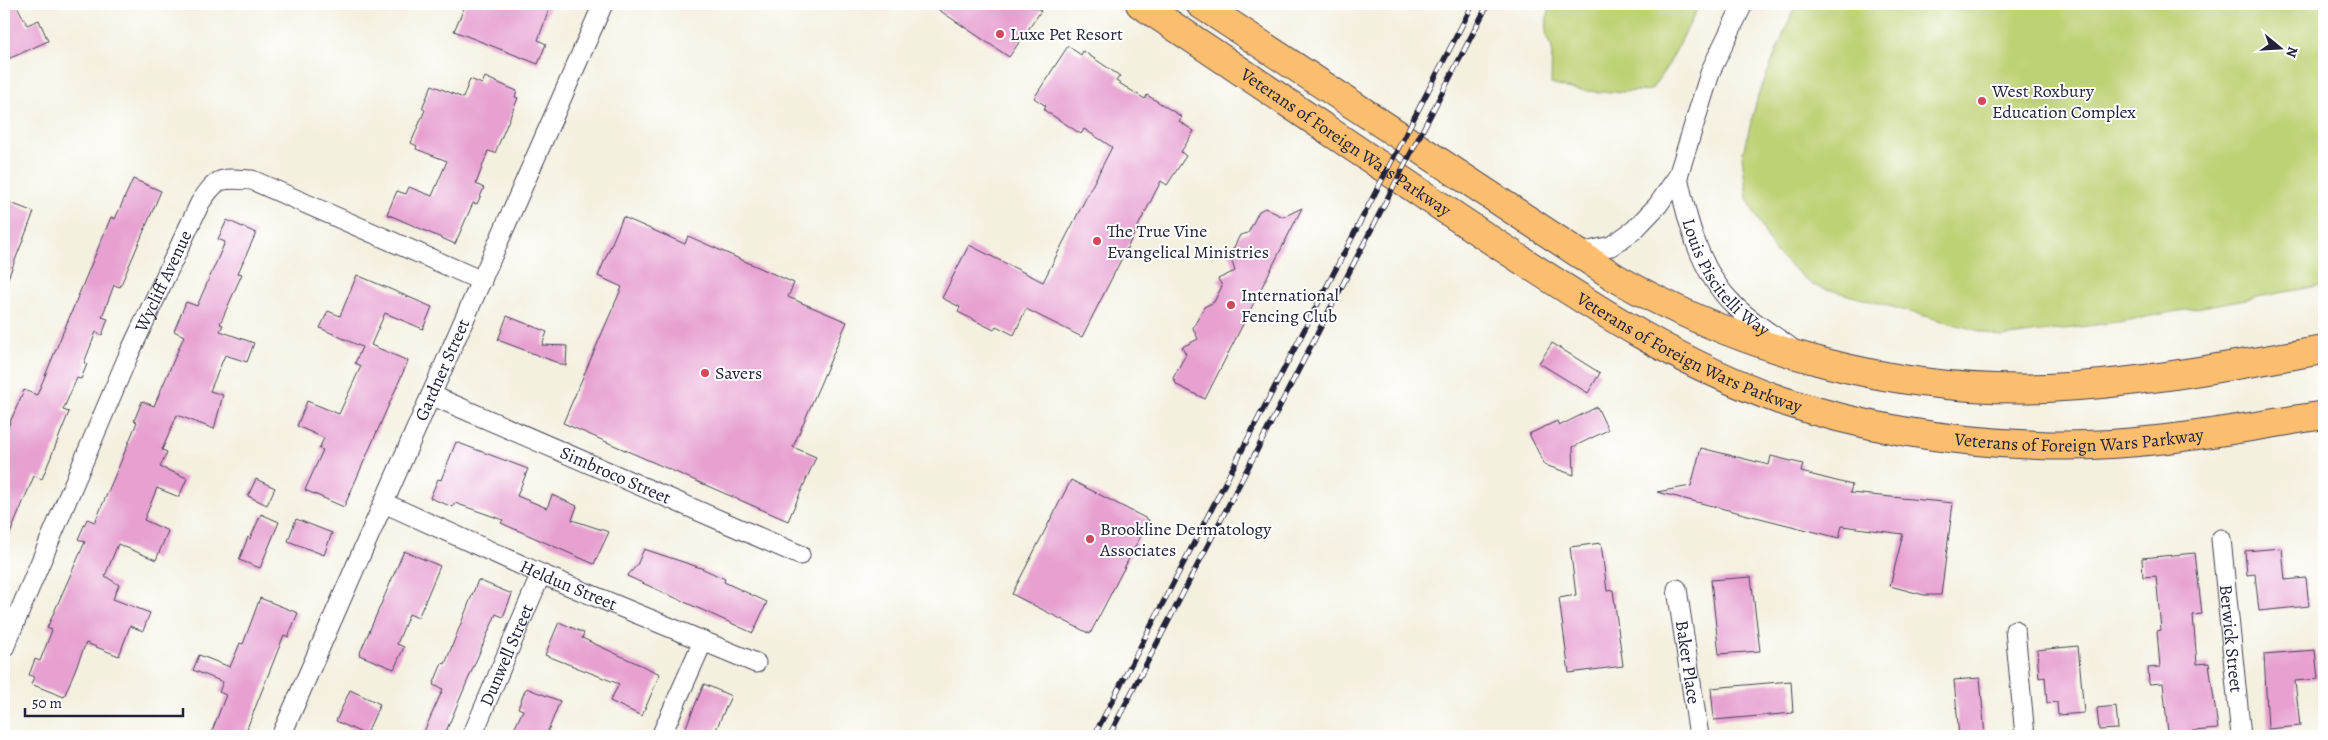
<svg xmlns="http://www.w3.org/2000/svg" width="2328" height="740" font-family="Alegreya,serif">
<rect width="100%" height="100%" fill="#fff"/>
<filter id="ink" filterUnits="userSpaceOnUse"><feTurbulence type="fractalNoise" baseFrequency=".02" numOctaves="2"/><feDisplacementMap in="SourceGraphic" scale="10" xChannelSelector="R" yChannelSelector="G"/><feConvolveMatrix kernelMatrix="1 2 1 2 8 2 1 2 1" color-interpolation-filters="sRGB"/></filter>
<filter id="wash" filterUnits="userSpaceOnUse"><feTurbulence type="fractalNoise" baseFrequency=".0096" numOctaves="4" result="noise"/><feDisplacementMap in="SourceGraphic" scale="20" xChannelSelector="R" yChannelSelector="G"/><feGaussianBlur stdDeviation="1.12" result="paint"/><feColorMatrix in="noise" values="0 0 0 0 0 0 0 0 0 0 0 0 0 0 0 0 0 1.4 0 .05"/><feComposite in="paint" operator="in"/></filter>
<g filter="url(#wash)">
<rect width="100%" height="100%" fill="#f4f0e0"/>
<path fill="#bdd174" stroke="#707a58" d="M1551 4H1700L1669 64 1651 90C1618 93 1583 94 1551 84L1552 48 1546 36 1547 18Z
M1799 4H2324V285L2118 322 2001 337 1812 285 1774 251 1747 198 1742 156 1758 96 1793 11Z"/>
<g id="blocks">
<path fill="#e7a1d1" d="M4 4H16L27 25 39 20 48 41 4 61Z
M466 4H551L538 40 546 44 538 64 454 31Z
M930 4H1030L1041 11 1009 57Z
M1068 46 1081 55 1083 51 1120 76 1116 81 1145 99 1147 95 1182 117 1179 121 1194 131 1181 152 1186 156 1167 185 1161 181 1082 337 1026 309 1014 335 996 326 994 330 958 312 960 307 942 298 969 245 1043 282 1112 147 1084 129 1081 134 1044 110 1046 106 1034 98Z
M485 77 517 91 515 97 518 98 495 153 488 151 476 184 484 188 477 204 473 203 455 244 387 214 397 191 406 194 409 187 432 196 447 161 416 149 417 146 411 143 425 110 422 108 432 85 463 98 470 79 482 84Z
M133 179 161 191 120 287 114 285 102 317 108 319 102 335 96 332 84 363 87 364 81 379 77 378 63 410 69 412 42 479 34 476 4 548V436L24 390 37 395 111 217 115 219Z
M8 202 34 212 5 286 4 214Z
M1265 208 1283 217 1302 208 1205 399 1177 385 1173 378 1186 354 1182 347 1198 339 1193 328 1204 307 1214 302 1222 286 1218 279 1235 271 1230 255 1240 235 1248 233 1259 211Z
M623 217 685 244 688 236 794 283 788 297 847 322 793 447 816 457 788 521 563 423 622 287 598 276Z
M227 220 256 233 238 273 242 274 220 324 223 325 220 331 254 343 247 362 225 355 210 391 223 395 214 429 177 415 162 450 167 452 160 467 187 478 179 497 157 488 144 520 168 531 156 560 118 544 105 576 119 585 113 599 150 613 143 631 130 626 119 656 86 643 64 697 31 684 34 677 29 675 35 659 40 661 52 630 47 628 85 542 78 539 87 519 95 522 119 466 137 422 134 421 142 401 154 406 184 336 174 331 186 302 197 306 225 242 218 239Z
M357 275 432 307 423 329 385 313 371 345 408 361 344 507 305 490 323 450 319 449 324 438 297 426 307 401 339 414 361 366 355 363 362 347 320 328 328 311 340 316Z
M507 316 547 332 542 345 567 346 566 366 498 340Z
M1552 343 1600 373 1588 393 1539 363Z
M1597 407 1608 430 1573 447 1574 475 1545 465 1529 434 1557 421 1559 426Z
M456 442 528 469 517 496 547 508 552 495 577 506 572 520 609 532 594 564 501 523 503 520 455 503 453 507 430 498 438 479 441 480Z
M1701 448 1769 465 1771 456 1803 464 1801 472 1852 485 1850 493 1953 503 1941 595H1924L1890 586 1903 534 1842 526 1839 538 1657 492 1691 486Z
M256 479 275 488 267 505 248 496Z
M1071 480 1149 520 1090 634 1012 594Z
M261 514 279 522 260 568 239 560 248 537 250 539Z
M296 519 332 533 324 555 288 541Z
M1601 543 1607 591 1613 590 1623 666 1569 673 1559 598 1576 595 1570 547Z
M2282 548 2285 580 2306 578 2309 606 2259 611 2255 574 2247 575 2245 551Z
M644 549 701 568 725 579 724 582 767 602 753 633 627 576 637 565Z
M404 551 440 566 418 618 409 614 397 644 404 647 394 669 359 655Z
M2195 553 2202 614 2193 615 2197 664 2209 663 2218 729 2168 733 2163 683 2149 684 2148 668 2160 667 2157 631 2161 630 2156 576 2143 577 2142 558Z
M1751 577 1760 651 1719 654 1711 580Z
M478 580 512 594 503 617 496 614 444 736H422L443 689 433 685 442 663 445 664Z
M260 598 298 613 288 637 284 635 244 736H210L226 695 219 692 223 682 193 670 199 655 230 667 240 643 243 644Z
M559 622 584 633 582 638 660 674 642 716 610 701 619 684 545 655Z
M2078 646 2084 713 2058 715 2057 702 2047 703 2045 677 2039 678 2037 650Z
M2315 650 2318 679 2295 681 2300 726 2268 729 2264 654Z
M1980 678 1985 736H1959L1954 680Z
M1791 681 1793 713 1714 720 1711 688Z
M704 684 731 696 713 736H702L685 729Z
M526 688 560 701 546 736H511L523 710 518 708Z
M350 690 380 704 366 735 336 721Z
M2116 706 2118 729 2099 730 2097 708Z"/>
</g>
</g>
<g filter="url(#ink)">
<use href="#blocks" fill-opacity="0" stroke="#424154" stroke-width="1"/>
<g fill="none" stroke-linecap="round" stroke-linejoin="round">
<defs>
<g id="minor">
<path id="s1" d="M1678 176C1687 221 1700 272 1734 305 1750 321 1772 334 1790 347"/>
<path d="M1576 254 1611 246 1634 230 1658 205 1678 176 1711 70 1743 4"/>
<path id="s2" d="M431 395 800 555"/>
<path id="s3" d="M384 503 541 574 756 663"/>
<path id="s4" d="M2221 539 2241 736"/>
<path id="s5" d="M1677 589 1699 736"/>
<path d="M2015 630 2025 736"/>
<path id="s6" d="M4 648 129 354 200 203C218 176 221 178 252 180L482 281"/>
<path id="s7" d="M281 736 603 4"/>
<path id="s8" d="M472 736 541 574"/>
<path d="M661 736 703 641"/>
</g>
<g id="trunk">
<path id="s9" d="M1140 4C1259 82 1375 163 1494 242 1586 302 1676 363 1780 400 1863 428 1951 442 2038 445 2134 449 2230 430 2324 415"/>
<path d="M1200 4 1616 278C1745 351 1898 394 2047 388 2140 384 2233 365 2324 350"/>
</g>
</defs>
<use href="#minor" stroke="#424154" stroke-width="21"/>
<use href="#trunk" stroke="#424154" stroke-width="30"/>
<use href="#minor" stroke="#fff" stroke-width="19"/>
<use href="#trunk" stroke="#fbbe6e" stroke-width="28"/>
<defs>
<path id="rail" d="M1094 736 1473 4
M1109 736 1488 4"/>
</defs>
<use href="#rail" stroke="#22223b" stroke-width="5.5"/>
<use href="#rail" stroke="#fff" stroke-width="4" stroke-dasharray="11" stroke-linecap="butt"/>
</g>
</g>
<g fill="#d1495b" stroke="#fff" stroke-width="2">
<circle cx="1000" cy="34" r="5"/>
<circle cx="1982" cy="101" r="5"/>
<circle cx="1097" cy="241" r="5"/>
<circle cx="1231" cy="305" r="5"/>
<circle cx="705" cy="373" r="5"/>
<circle cx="1090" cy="539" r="5"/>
</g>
<g text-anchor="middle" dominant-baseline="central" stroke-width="4" stroke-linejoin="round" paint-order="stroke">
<g font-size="18" fill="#22223b" stroke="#fff" text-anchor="start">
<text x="1010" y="34">Luxe Pet Resort</text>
<text x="1992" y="91">West Roxbury<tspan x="1992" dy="21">Education Complex</tspan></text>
<text x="1107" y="231">The True Vine<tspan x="1107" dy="21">Evangelical Ministries</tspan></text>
<text x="1241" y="295">International<tspan x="1241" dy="21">Fencing Club</tspan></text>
<text x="715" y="373">Savers</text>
<text x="1100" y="529">Brookline Dermatology<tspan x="1100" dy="21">Associates</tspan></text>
</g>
<g font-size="18" fill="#22223b" stroke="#fff">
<text stroke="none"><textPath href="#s9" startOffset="248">Veterans of Foreign Wars Parkway</textPath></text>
<text stroke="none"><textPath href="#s1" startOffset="115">Louis Piscitelli Way</textPath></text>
<text stroke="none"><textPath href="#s6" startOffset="400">Wycliff Avenue</textPath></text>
<text stroke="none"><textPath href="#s9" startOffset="652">Veterans of Foreign Wars Parkway</textPath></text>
<text stroke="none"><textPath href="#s7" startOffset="400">Gardner Street</textPath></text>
<text stroke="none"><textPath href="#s9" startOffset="1058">Veterans of Foreign Wars Parkway</textPath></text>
<text stroke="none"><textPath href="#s2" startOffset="201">Simbroco Street</textPath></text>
<text stroke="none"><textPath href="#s3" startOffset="202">Heldun Street</textPath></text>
<text stroke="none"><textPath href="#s4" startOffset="100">Berwick Street</textPath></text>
<text stroke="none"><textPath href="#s8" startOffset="88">Dunwell Street</textPath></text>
<text stroke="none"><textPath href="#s5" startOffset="74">Baker Place</textPath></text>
</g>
</g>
<rect width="2328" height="740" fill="none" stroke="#fff" stroke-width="20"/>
<g transform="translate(2280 48) rotate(108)" stroke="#ffffff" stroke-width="4" paint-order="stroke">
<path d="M0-4L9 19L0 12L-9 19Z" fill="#22223b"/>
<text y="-8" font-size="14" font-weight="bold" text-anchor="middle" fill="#22223b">N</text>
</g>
<path d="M25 708v8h158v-8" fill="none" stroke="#22223b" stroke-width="2.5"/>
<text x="32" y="708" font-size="15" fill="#22223b" stroke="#ffffff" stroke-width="4" paint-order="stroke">50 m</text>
</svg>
